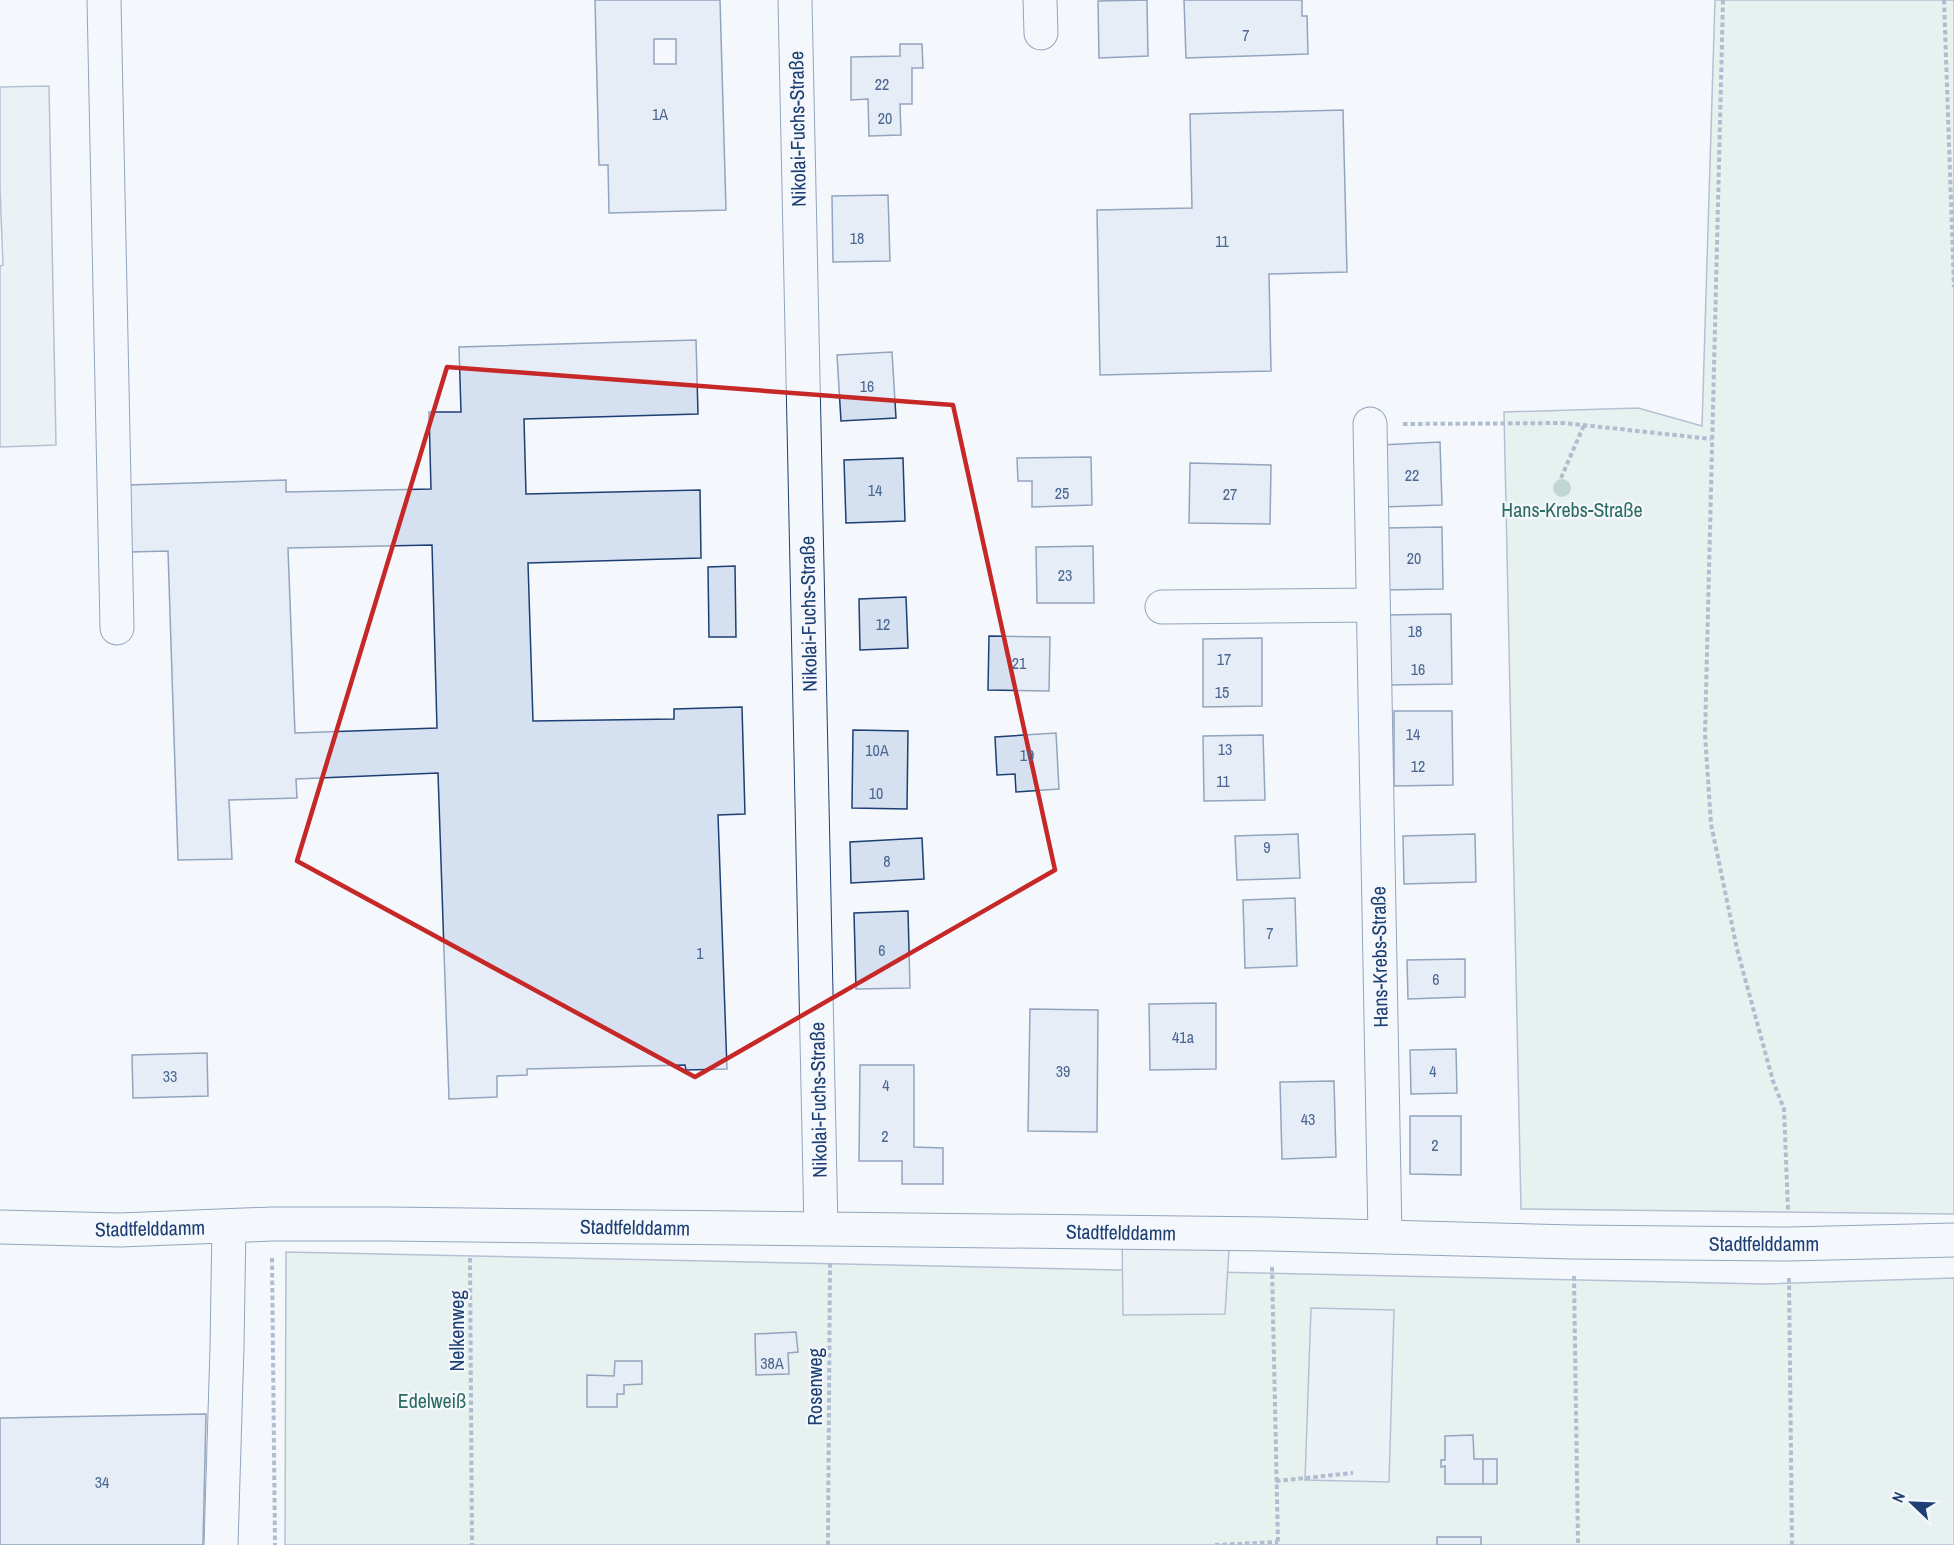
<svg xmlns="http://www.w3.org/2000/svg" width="1954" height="1545" font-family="'Archivo Narrow',sans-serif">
<rect width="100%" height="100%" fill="#f4f7fb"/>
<path fill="#d7e8df" stroke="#687fa3" stroke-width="1.5" d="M1715 0H1954V1214L1521 1209 1504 412 1638 408 1702 426Z
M286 1252 1763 1284 1954 1278V1545H285Z"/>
<path fill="#e3e8f0" stroke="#687fa3" stroke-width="1.5" d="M49 86 56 445 0 447V266L3 265 0 188V87Z
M1122 1232 1230 1234 1225 1314 1123 1315Z
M1311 1308 1394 1310 1389 1482 1305 1480Z"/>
<path fill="#d5e0f0" stroke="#1d3f73" stroke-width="1.5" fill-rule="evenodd" d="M595 0H720L726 210 609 213 608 165H599ZM654 39H676V64H654Z
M1147 0 1148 56 1099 58 1098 1Z
M1184 0H1302V16H1307L1308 54 1186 58Z
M900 44H922L923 68H912V104H900L901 135 869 136 868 99 851 100V57L900 56Z
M1343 110 1347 272 1269 274 1271 371 1100 375 1097 210 1192 208 1190 114Z
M888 195 890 261 833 262 832 196Z
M696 340 698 414 524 419 526 494 700 490 701 558 528 563 533 721 674 719V709L742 707 745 814 718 815 727 1069 686 1070 685 1065 527 1069V1075L497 1076V1097L449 1099 438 773 296 779 297 798 229 800 232 859 178 860 168 551 130 552 128 485 286 480V492L431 489 429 412H461L459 347ZM432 545 437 728 295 733 288 548Z
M892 352 896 418 841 421 837 355Z
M1440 442 1442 505 1383 507 1381 445Z
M1091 457 1092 505 1032 507V481H1018L1017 458Z
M903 458 905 521 846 523 844 460Z
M1190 463 1271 465 1270 524 1189 523Z
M1442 527 1443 589 1385 590V528Z
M1093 546 1094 603H1037L1036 547Z
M735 566 736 637H709L708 567Z
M906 597 908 648 860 650 859 599Z
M1451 614 1452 684 1388 685 1386 615Z
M989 636 1050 637 1049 691 988 690Z
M1262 638V706L1203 707V639Z
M1394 711H1452L1453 785 1394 786Z
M853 730 908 731 907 809 852 808Z
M1056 733 1059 789 1016 792 1015 774 997 775 995 737Z
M1263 735 1265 800 1204 801 1203 736Z
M1298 834 1300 878 1237 880 1235 836Z
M1475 834 1476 882 1404 884 1403 836Z
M922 838 924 879 851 883 850 842Z
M1295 898 1297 966 1245 968 1243 900Z
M908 911 910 988 856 989 854 913Z
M1465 959V997L1408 999 1407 960Z
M1216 1003V1069L1150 1070 1149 1004Z
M1030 1009 1098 1010 1097 1132 1028 1131Z
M1456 1049 1457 1093 1411 1094 1410 1050Z
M207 1053 208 1096 133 1098 132 1055Z
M860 1065H914V1147L943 1148V1184H902V1161H859Z
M1334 1081 1336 1157 1282 1159 1280 1082Z
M1410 1116H1461V1175L1410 1174Z
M796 1332 798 1352 788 1353 789 1374 756 1375 755 1334Z
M615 1361H642V1384L624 1385V1394H617V1407H587V1375L614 1376Z
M206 1414 203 1545H0V1418Z
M1473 1435 1474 1459H1483V1484H1445V1466L1441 1467V1460H1445V1436Z
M1483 1459H1497V1484H1483Z
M1437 1537H1481V1545H1437Z"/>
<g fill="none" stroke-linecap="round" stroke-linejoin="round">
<defs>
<path id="minor" d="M104 0 117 628
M795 0 821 1229
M1040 0 1041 33
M1370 424 1385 1236
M1162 607 1372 605
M0 1227 120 1230 272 1224H386L1271 1234 1573 1242 1789 1244 1954 1240
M221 1545 227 1347 229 1226"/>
</defs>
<use href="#minor" stroke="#1d3f73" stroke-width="35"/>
<path stroke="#5e769c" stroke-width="4" stroke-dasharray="4.5 3" stroke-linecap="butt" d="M1723 0 1705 734 1711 824 1737 949 1773 1081 1784 1109 1788 1210
M1944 0 1954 287
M1403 424 1564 423 1711 439
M1561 478 1584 425
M272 1258 275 1545
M470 1258 472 1545
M1272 1267 1278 1545
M1574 1276 1578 1545
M1789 1278 1792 1545
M1276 1481 1353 1473
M828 1545 830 1263
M1215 1545 1278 1542"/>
<use href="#minor" stroke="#f4f7fb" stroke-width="33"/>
</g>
<circle fill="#86aba6" cx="1562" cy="488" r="9"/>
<path d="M0 0H1954V1545H0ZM447 367 953 405 1055 870 695 1077 297 861Z" fill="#f4f7fb" fill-opacity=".55" fill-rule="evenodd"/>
<path fill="none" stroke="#c62828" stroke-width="4.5" stroke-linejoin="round" d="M447 367 953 405 1055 870 695 1077 297 861Z"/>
<g text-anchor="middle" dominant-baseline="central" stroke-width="4.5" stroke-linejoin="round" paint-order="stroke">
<g font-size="16" fill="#4b6792">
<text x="1246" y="35">7</text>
<text x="882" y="84">22</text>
<text x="660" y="114">1A</text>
<text x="885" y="118">20</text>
<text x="857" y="238">18</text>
<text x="1222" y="241">11</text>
<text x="867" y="386">16</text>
<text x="1412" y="475">22</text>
<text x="875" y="490">14</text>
<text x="1062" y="493">25</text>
<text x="1230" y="494">27</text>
<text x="1414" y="558">20</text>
<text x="1065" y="575">23</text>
<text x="883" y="624">12</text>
<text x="1415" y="631">18</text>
<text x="1224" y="659">17</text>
<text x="1019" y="663">21</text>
<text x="1418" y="669">16</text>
<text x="1222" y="692">15</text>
<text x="1413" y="734">14</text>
<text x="1225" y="749">13</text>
<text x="877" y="750">10A</text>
<text x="1027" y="755">19</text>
<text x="1418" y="766">12</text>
<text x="1223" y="781">11</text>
<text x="876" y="793">10</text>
<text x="1267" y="847">9</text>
<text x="887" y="861">8</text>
<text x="1270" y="933">7</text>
<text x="882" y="950">6</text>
<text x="700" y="953">1</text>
<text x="1436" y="979">6</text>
<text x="1183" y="1037">41a</text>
<text x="1063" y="1071">39</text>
<text x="1433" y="1071">4</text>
<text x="170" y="1076">33</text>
<text x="886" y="1085">4</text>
<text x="1308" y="1119">43</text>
<text x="885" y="1136">2</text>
<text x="1435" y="1145">2</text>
<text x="772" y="1363">38A</text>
<text x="102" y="1482">34</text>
</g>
<g font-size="20" fill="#1d3f73" stroke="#f4f7fb">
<text transform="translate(797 129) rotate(-91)">Nikolai-Fuchs-Straße</text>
<text transform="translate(808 614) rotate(-91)">Nikolai-Fuchs-Straße</text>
<text transform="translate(1379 957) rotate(-91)">Hans-Krebs-Straße</text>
<text transform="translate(818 1100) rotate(-91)">Nikolai-Fuchs-Straße</text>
<text transform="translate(635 1227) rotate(1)">Stadtfelddamm</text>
<text transform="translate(150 1228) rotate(-1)">Stadtfelddamm</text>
<text transform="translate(1121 1232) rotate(1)">Stadtfelddamm</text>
<text x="1764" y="1243">Stadtfelddamm</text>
<text transform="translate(456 1331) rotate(-90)">Nelkenweg</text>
<text transform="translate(814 1387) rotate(-90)">Rosenweg</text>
</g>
<g font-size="20" fill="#2c6c60" stroke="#f4f7fb">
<text x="1572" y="509">Hans-Krebs-Straße</text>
<text x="432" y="1400">Edelweiß</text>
</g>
</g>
<g transform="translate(1912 1503) rotate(293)" stroke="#f4f7fb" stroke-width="4.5" paint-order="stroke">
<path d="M0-4.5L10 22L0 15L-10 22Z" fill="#1d3f73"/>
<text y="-9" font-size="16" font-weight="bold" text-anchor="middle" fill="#1d3f73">N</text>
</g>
</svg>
